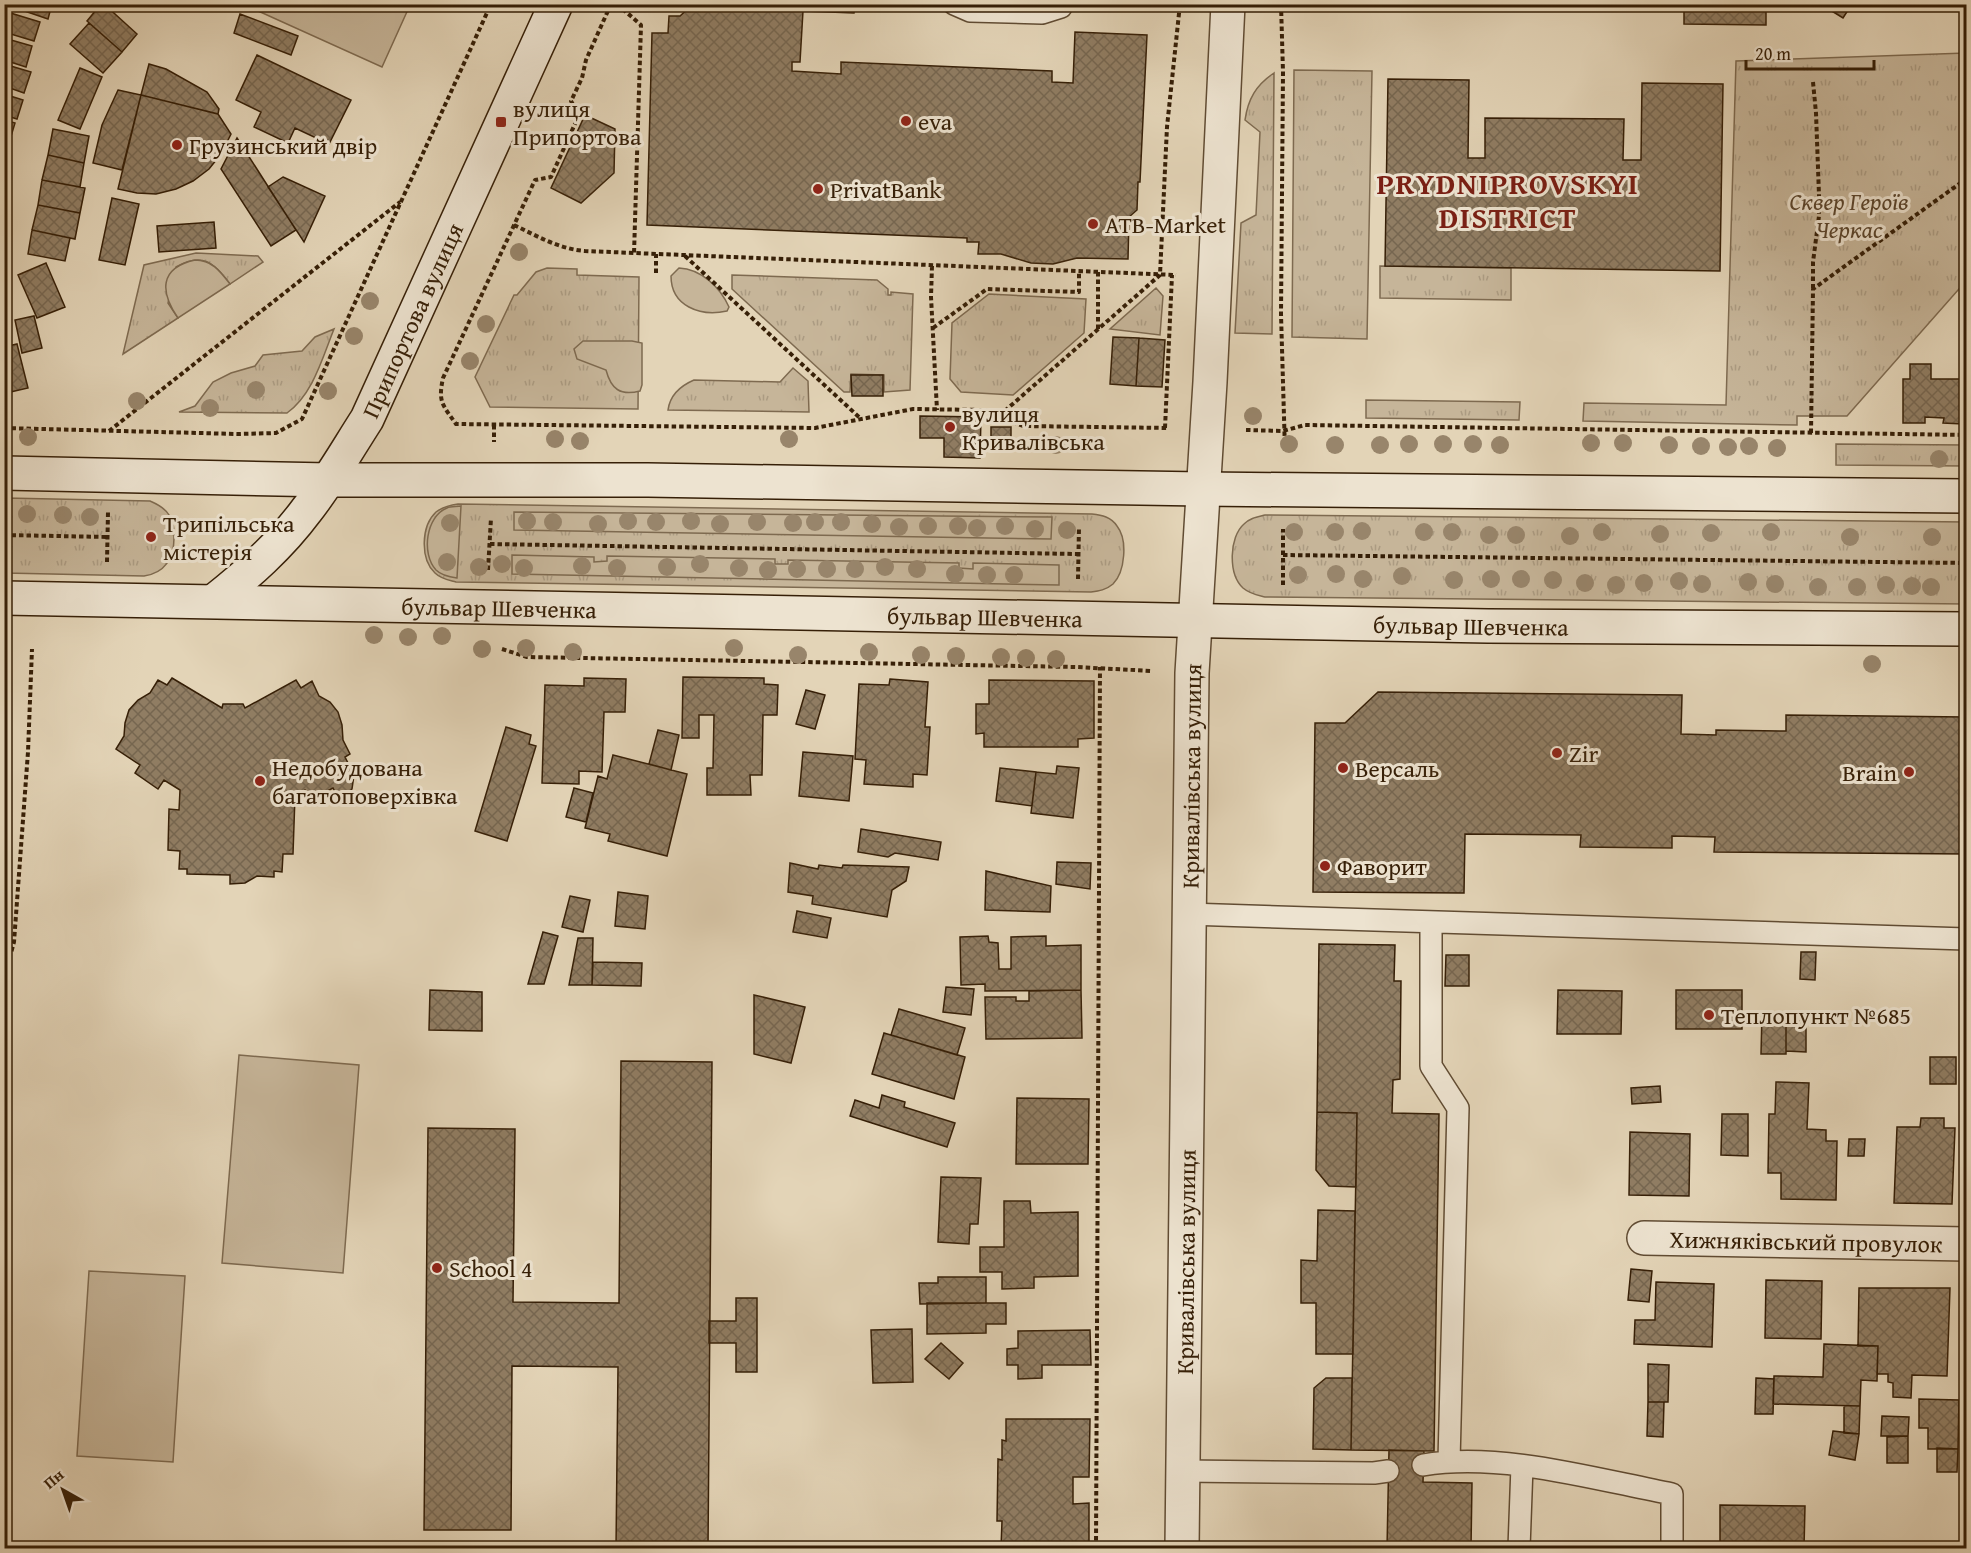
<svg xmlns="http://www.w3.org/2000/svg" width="1971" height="1553" font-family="'Gentium Book Plus',serif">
<defs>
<pattern id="grass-tufts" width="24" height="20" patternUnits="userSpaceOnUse" patternTransform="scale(1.5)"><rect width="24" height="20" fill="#c6b599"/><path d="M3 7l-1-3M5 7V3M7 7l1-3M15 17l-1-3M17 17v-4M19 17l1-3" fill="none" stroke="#ab9b82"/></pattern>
<pattern id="building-cross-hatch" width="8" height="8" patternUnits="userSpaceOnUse" patternTransform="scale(1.5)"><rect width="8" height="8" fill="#907d63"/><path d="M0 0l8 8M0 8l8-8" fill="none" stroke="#766650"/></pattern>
</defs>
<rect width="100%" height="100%" fill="#e3d4b7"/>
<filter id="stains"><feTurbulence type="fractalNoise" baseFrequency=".00333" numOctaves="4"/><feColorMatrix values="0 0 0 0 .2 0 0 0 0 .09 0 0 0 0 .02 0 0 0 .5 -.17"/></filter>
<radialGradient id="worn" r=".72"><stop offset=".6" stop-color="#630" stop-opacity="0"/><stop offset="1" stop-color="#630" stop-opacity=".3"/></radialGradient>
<path fill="url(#grass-tufts)" stroke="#7e6a50" stroke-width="1.5" d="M1966 53V281L1847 416H1797V425L1583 421 1584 403 1726 405 1736 61Z
M1294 70 1372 71 1367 339 1292 337Z
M1274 73 1272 334 1235 333 1241 223 1256 215 1260 132 1245 120C1248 99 1256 85 1274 73Z
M196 253 258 256 263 262 230 284C214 262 202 252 176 267L168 303 178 318 123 354 144 265Z
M1380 266 1511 268V300L1380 298Z
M547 268 577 269V275L639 277 638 409 490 407 475 377 514 295H517L536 272Z
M732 275 877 280 888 289V295H891V292L913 294 910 390 884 392V375L851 374 850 392H844L732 289Z
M1156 288 1163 296 1160 335 1110 329Z
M989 294 1086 299 1084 333 1013 395 961 392 950 379 952 323Z
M334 329C322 359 313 394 287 413L179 412 195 406 213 382 231 373 255 366 263 355 302 351 315 337Z
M793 368 808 381 809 412 668 410C670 395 680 386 694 380L780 382Z
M1366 400 1520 402 1519 420 1366 418Z
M1836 444 1966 445V466L1836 465Z
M5 498 150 501C157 504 165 508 169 515 174 522 174 530 174 538 174 558 165 573 144 576L5 573Z
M458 504 1092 514C1102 515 1111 517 1117 526 1128 540 1125 572 1113 584 1106 590 1099 591 1091 592L456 582C449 580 441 579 435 573 420 559 421 526 436 512 443 507 450 505 458 504Z
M1265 515 1966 522V604L1265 597C1257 595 1250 594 1243 588 1228 574 1229 537 1244 524 1250 518 1257 517 1265 515Z"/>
<path fill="#c6b599" stroke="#7e6a50" stroke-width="1.5" d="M245 5H410L382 67Z
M195 260C212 260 220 271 230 284L178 318C160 292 159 268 195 260Z
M679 268C701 269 720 287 729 307L727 311C700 317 671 306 671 276Z
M583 341H632L642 343V385L640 391C620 396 611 389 606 370L577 359 574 349Z
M461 506 457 578C449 577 441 575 436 570 421 554 426 516 447 508 451 506 457 507 461 506Z
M514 512 1052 517 1051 539 514 530Z
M512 555 594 557V562L607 561V556L775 559V564H788V560L959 563V568L973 569V563L1059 565V585L512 574Z
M239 1055 359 1065 343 1273 222 1263Z
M89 1271 185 1276 173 1462 77 1456Z"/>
<path fill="url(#building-cross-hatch)" stroke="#361f07" stroke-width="1.5" d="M4 4H52L48 19Z
M101 4H104L137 34 122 52 87 21Z
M124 4H147L145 11Z
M693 4H855L854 13 803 11 800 62H792V71L841 74V62L1052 71V82L1073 83 1075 32 1147 35 1140 182H1138L1137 210 1129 217 1128 259 1077 258 1053 264 1031 263 1001 254H978L979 242H967V238L647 225 652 33H668L669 16H680Z
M1684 4H1766V25L1684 24Z
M1826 4H1852L1843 18 1825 7Z
M4 11 40 22 34 41 4 32Z
M240 14 298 36 291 55 234 33Z
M89 23 122 52 103 73 70 44Z
M4 38 32 46 26 67 4 60Z
M257 55 351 100 329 144 295 128 288 143 254 127 261 112 236 100Z
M4 64 31 72 24 93 4 86Z
M149 64 166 69 207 92 219 109 218 114 141 95Z
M80 68 102 77 80 129 58 120Z
M1388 79 1469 80 1468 158H1485V118L1624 119 1623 160H1641L1642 83 1723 84 1720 271 1385 266Z
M118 90 141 95 122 170 93 163 102 125Z
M4 94 23 100 17 119 4 115Z
M141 95 218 114 231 134 221 154 209 169 193 181 176 189 156 194 137 193 118 189Z
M585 115 615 129 614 173 581 203 551 188Z
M4 120 15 123 8 146 4 145Z
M53 129 89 136 84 163 48 155Z
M237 138 296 230 271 246 221 169Z
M48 155 84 163 80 187 42 180Z
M283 177 325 196 304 242 268 187Z
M42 180 85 188 80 213 38 205Z
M112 198 139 204 125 265 99 260Z
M38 205 80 213 75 239 32 230Z
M214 222 216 248 159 252 157 226Z
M32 230 70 238 65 261 28 254Z
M46 263 65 307 37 318 18 275Z
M34 316 42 348 22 353 15 320Z
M1113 337 1139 338 1136 386 1110 384Z
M1139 338 1165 340 1162 387 1136 386Z
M17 344 28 388 6 393 4 347Z
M1910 364H1931V379H1963V424L1943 423 1944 418 1925 417V423H1903V379H1910Z
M851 375H883V396H852Z
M920 416 981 417 980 458 944 457V438H920Z
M991 427H1011V445L991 446Z
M4 662H9L7 743H4Z
M683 677 764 678V684L778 685 777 715H763L762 775H750L751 795H707V768H713L714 715H699V738H682Z
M172 678 222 708 223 704H243L245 708 296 680 301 688 312 681 319 696 330 702 338 712 342 725 343 740 350 754 345 757 354 775 352 789 340 802 333 788 310 800 305 790 295 796 293 854H283L282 872 274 871V877L257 876 245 883 230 884V875L187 874V869H179L180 851 168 850 169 809 179 810 180 790 164 780 158 789 135 773 140 765 116 749 124 736 125 723 129 710 138 700 150 693 158 680 167 685Z
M584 678 626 679 625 712H604L602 772 579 771V784L542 783 545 685 584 686Z
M890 679 928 682 925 727H930L927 775 913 774V787L864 784 866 760 855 759 859 684 889 685Z
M989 680 1094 681V738L1078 739V747H984V733L976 734V704H989Z
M806 690 825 695 815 729 796 724Z
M1378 692 1682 695 1681 734 1716 735V730L1786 731V715L1966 717V854L1714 852 1715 837 1672 836V848L1580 847 1581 835 1465 834 1464 893 1313 892 1315 723H1345Z
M506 727 531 735 529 744 536 746 507 841 475 831Z
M658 730 679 735 671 770 649 764Z
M803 752 853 756 849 801 799 796Z
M613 755 687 774 667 856 608 841 610 834 585 828 598 776 607 779Z
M1057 766 1079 768 1073 818 1031 813 1036 772 1056 774Z
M1000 768 1036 772 1032 806 996 801Z
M574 788 593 793 586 822 566 817Z
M861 829 941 842 938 860 895 853 888 857 858 852Z
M1057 862 1091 863 1090 889 1056 884Z
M790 863 818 869 819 865 842 868 843 865 909 867 906 881 892 890 887 917 812 904 813 896 788 892Z
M986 871 1051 886 1050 912 985 910Z
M618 892 648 896 645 929 615 926Z
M570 896 590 900 583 932 562 927Z
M797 911 831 918 827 938 793 932Z
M543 932 558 936 544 984H528Z
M988 936 989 942 998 943 999 969H1011V937L1046 936V946L1081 945V990L985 991V984L961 985 960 937Z
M578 938H593L592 985H569Z
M1319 944 1395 945 1394 981H1401L1400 1079 1393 1080 1392 1113 1439 1114 1434 1451 1351 1450 1357 1113 1317 1112Z
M1801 952H1816L1815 980 1800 979Z
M1446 955H1469V986H1445Z
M593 962 642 963 641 986 592 985Z
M946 987 974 989 971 1015 943 1012Z
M430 990 482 992V1031L429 1030Z
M1081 990 1082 1038 986 1039 985 997H1016V1001H1029V991Z
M1558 990 1622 991 1621 1034H1557Z
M1676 990H1742V1029H1676Z
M754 995 805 1007 791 1063 754 1054Z
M899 1009 965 1028 957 1055 891 1035Z
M1786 1012V1054H1761L1762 1013Z
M1786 1015H1806V1052L1786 1051Z
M884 1033 965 1057 954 1099 872 1074Z
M1930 1057H1956V1084H1930Z
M621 1061 712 1062 708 1548H616L618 1367 512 1366 511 1530H424L428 1128 515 1129 513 1302 619 1303Z
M1960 1061H1966V1095H1960Z
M1776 1082 1809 1083 1807 1129 1826 1130V1141H1837L1836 1200 1781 1199V1173H1768L1769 1114H1775Z
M1660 1086 1661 1102 1632 1104 1631 1088Z
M882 1095 905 1102 904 1107 955 1123 947 1147 850 1116 855 1100 879 1108Z
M1017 1098 1089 1099 1088 1164H1016Z
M1317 1112 1357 1113 1356 1187 1329 1186 1316 1170Z
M1722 1114H1748V1156L1721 1155Z
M1921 1118H1944V1128H1955L1952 1204 1894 1203 1897 1127H1920Z
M1630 1132 1690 1134 1689 1196 1629 1195Z
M1849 1139H1865L1864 1156H1848Z
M941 1177 981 1178 978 1224H970L969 1244 938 1242Z
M1004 1201H1030L1031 1213 1078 1212V1276L1034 1277V1288L1002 1289V1272H980V1247H1004Z
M1318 1210 1355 1211 1353 1354H1316V1303H1301V1260L1317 1261Z
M1631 1269 1652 1271 1649 1302 1628 1300Z
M938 1277H986V1303L920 1304 919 1283H938Z
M1766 1280 1822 1281 1821 1339 1765 1338Z
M1656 1282 1714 1284 1712 1347 1634 1344 1635 1320H1655Z
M1859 1288H1950L1947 1376 1912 1375 1911 1398 1893 1397V1383L1888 1382V1374H1877L1878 1346H1858Z
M736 1298H757V1372H736V1343H709V1321H736Z
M927 1303H1006V1324H986V1333L927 1334Z
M912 1329 913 1382 873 1383 871 1330Z
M1090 1330 1091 1365H1042V1378L1018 1379V1365H1007V1349L1018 1348V1331Z
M941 1343 963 1363 949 1379 925 1359Z
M1824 1344 1878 1346 1877 1381 1861 1380 1860 1406 1773 1404 1774 1376 1823 1377Z
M1648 1364 1669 1365 1668 1402H1648Z
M1326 1378H1352L1351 1450 1313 1449 1314 1388Z
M1756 1378 1774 1379 1773 1414H1755Z
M1919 1399 1959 1400 1958 1449H1928V1428H1919Z
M1648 1402H1664L1663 1437 1647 1436Z
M1964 1403H1966V1449H1962Z
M1844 1406H1860L1859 1434 1844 1433Z
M1882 1416 1909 1417 1908 1436H1881Z
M1006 1419H1090L1089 1477H1073V1504L1089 1503V1548H1001L1002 1521H997L998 1459 1002 1460V1440L1006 1441Z
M1833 1431 1859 1434 1855 1460 1829 1455Z
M1908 1436V1463H1887V1437Z
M1937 1448 1958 1449 1957 1472H1937Z
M1389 1450 1424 1451 1423 1482 1472 1483 1471 1548H1387Z
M1720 1505 1805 1506 1804 1548H1720Z
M234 1547H266V1548H234Z"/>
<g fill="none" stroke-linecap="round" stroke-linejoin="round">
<defs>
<path id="service" d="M954 4 970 11 1042 13 1061 7 1062 4
M1188 914 1966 939
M1431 922V1066L1458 1108 1449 1461
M1423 1465C1501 1452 1594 1479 1672 1494V1548
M1183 1471 1374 1473 1388 1471
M1519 1548 1522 1466"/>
<g id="minor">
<path id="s1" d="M1644 1238 1966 1244"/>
<path id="s2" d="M1182 1548 1192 673 1210 382 1228 4"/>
</g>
<g id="secondary">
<path d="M4 473 329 480H648L1202 489 1966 496"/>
<path id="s3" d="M4 598 1488 626 1966 629"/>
<path id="s4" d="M214 601C248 574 280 546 306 511 329 482 347 450 367 419L556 4"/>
</g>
</defs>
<use href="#service" stroke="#614c33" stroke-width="24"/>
<use href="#minor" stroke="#614c33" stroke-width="36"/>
<use href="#secondary" stroke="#361f07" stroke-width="36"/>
<path stroke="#361f07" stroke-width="4" stroke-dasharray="4.5 3" stroke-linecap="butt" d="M611 4 586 60 582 78 571 101 579 115 551 177 535 180 443 378C438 402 442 404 456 424L815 428 913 409 984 410 1023 426 1169 428
M617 4 641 25 634 254
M1281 4 1283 72 1281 314 1285 451
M1813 82 1816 113 1819 195V216L1813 262V288
M514 225C537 236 559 249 585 251L1176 275
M685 256 860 418
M932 266 931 297 937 410
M656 273V254
M933 328 987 289 1079 292V272
M1098 329V272
M999 416 1160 275 1167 127 1180 4
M494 425V442
M4 428 238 434 276 433 302 419 491 4
M1165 428 1172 275
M1246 430 1283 431 1305 425 1966 435
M109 431 400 202
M1811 433 1813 289 1966 179
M4 535 108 537
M490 544 1078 554
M1283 555 1966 563
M107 562 108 512
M488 570 491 518
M1078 579 1079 527
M1283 585V529
M502 649 527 657 1076 667 1152 671
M4 964 11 953 14 942 28 752 32 649
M1096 1548 1100 667"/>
<use href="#service" stroke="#ede3d0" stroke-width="21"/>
<use href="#minor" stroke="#ede3d0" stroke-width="33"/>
<use href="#secondary" stroke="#ede3d0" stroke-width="33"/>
</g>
<g fill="#98856b">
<circle cx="519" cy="252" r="9"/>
<circle cx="370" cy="301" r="9"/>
<circle cx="486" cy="324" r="9"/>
<circle cx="354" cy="336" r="9"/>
<circle cx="470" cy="361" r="9"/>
<circle cx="256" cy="390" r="9"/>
<circle cx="328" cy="391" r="9"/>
<circle cx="137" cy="401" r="9"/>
<circle cx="210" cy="408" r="9"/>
<circle cx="1253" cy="416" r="9"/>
<circle cx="28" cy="437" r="9"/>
<circle cx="555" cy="439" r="9"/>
<circle cx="789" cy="439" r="9"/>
<circle cx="580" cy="441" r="9"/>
<circle cx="1591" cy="443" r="9"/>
<circle cx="1623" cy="443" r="9"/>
<circle cx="1289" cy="444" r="9"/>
<circle cx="1409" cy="444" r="9"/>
<circle cx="1443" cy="444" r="9"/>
<circle cx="1473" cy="444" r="9"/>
<circle cx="1056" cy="445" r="9"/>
<circle cx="1335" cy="445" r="9"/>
<circle cx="1380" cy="445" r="9"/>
<circle cx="1500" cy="445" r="9"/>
<circle cx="1669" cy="445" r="9"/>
<circle cx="1701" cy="446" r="9"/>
<circle cx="1749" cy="446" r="9"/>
<circle cx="1728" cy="447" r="9"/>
<circle cx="1777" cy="448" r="9"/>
<circle cx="1939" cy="459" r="9"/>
<circle cx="27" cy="514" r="9"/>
<circle cx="63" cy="515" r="9"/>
<circle cx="90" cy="517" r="9"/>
<circle cx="527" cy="521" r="9"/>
<circle cx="628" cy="521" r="9"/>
<circle cx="691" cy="521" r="9"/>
<circle cx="553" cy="522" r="9"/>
<circle cx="656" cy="522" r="9"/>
<circle cx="757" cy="522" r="9"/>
<circle cx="815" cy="522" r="9"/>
<circle cx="841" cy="522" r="9"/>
<circle cx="450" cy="523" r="9"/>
<circle cx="793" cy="523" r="9"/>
<circle cx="598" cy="524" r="9"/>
<circle cx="720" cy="524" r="9"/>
<circle cx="872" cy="524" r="9"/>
<circle cx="928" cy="526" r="9"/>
<circle cx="958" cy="526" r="9"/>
<circle cx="1005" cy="526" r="9"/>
<circle cx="899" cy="527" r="9"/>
<circle cx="977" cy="528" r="9"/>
<circle cx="1035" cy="529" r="9"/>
<circle cx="1067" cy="530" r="9"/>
<circle cx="1362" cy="531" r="9"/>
<circle cx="1294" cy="532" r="9"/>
<circle cx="1335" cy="532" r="9"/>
<circle cx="1424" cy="532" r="9"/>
<circle cx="1452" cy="532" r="9"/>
<circle cx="1602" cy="532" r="9"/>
<circle cx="1771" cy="532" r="9"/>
<circle cx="1711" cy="533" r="9"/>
<circle cx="1660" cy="534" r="9"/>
<circle cx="1489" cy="535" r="9"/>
<circle cx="1516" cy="535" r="9"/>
<circle cx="1570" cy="536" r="9"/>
<circle cx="1850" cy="537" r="9"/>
<circle cx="1932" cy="537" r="9"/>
<circle cx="447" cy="562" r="9"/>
<circle cx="502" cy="564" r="9"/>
<circle cx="700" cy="564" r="9"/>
<circle cx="582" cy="566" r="9"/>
<circle cx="479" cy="567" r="9"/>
<circle cx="667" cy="567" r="9"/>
<circle cx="885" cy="567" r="9"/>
<circle cx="524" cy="568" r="9"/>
<circle cx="617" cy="568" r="9"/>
<circle cx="739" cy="568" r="9"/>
<circle cx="797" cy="569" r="9"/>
<circle cx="827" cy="569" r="9"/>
<circle cx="855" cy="569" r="9"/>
<circle cx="917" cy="569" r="9"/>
<circle cx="768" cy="570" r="9"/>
<circle cx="955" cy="574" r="9"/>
<circle cx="1336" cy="574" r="9"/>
<circle cx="987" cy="575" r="9"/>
<circle cx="1014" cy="575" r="9"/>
<circle cx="1298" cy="575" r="9"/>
<circle cx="1402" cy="576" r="9"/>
<circle cx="1363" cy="579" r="9"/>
<circle cx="1491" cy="579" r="9"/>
<circle cx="1521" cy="579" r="9"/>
<circle cx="1454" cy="580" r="9"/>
<circle cx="1553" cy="580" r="9"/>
<circle cx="1679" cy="581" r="9"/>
<circle cx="1748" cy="582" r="9"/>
<circle cx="1585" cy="583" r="9"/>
<circle cx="1644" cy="583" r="9"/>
<circle cx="1702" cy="584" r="9"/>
<circle cx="1775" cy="584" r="9"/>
<circle cx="1616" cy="585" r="9"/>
<circle cx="1886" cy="585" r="9"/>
<circle cx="1912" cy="586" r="9"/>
<circle cx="1818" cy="587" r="9"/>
<circle cx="1857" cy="587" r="9"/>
<circle cx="1931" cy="587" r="9"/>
<circle cx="374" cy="635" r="9"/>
<circle cx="442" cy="636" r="9"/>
<circle cx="408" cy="637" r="9"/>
<circle cx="526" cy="648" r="9"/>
<circle cx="734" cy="648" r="9"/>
<circle cx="482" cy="649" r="9"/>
<circle cx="573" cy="652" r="9"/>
<circle cx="869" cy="652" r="9"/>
<circle cx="798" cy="655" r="9"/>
<circle cx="921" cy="655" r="9"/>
<circle cx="956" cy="656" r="9"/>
<circle cx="1001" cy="657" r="9"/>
<circle cx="1026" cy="658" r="9"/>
<circle cx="1056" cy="659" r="9"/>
<circle cx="1872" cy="664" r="9"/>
</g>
<g fill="#8f2418" stroke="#ede3d0" stroke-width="2">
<circle cx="906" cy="121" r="6"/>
<rect x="495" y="116" width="12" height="12" rx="3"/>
<circle cx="177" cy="145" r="6"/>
<circle cx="818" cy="189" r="6"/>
<circle cx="1093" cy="224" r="6"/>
<circle cx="950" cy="427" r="6"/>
<circle cx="151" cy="537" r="6"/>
<circle cx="1557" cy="753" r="6"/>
<circle cx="1343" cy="768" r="6"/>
<circle cx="1909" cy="772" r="6"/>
<circle cx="260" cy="781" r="6"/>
<circle cx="1325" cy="866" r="6"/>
<circle cx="1709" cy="1015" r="6"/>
<circle cx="437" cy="1268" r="6"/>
</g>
<g text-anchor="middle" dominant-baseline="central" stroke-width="6" stroke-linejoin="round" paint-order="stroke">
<g font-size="24" fill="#361f07" stroke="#ede3d0" text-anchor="start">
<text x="513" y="108">вулиця<tspan x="513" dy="28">Припортова</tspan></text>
<text x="918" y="121">eva</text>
<text x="189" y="145">Грузинський двір</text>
<text x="830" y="189">PrivatBank</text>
<text x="1105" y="224">ATB-Market</text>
<text x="962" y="413">вулиця<tspan x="962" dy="28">Кривалівська</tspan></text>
<text x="163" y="523">Трипільська<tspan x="163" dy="28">містерія</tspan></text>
<text x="1569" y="753">Zir</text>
<text x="272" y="767">Недобудована<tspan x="272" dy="28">багатоповерхівка</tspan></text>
<text x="1355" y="768">Версаль</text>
<text x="1897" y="772" text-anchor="end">Brain</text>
<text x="1337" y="866">Фаворит</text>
<text x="1721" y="1015">Теплопункт №685</text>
<text x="449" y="1268">School 4</text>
</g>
<g font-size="24" font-style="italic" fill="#5a442c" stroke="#ede3d0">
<text x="1849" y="201">Сквер Героїв<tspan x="1849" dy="28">Черкас</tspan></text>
</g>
<g font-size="24" fill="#361f07" stroke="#ede3d0">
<text stroke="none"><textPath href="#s4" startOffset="348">Припортова вулиця</textPath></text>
<text stroke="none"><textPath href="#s3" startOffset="495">бульвар Шевченка</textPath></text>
<text stroke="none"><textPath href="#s3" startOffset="981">бульвар Шевченка</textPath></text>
<text stroke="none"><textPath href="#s3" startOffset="1467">бульвар Шевченка</textPath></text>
<text stroke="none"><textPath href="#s2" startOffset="772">Кривалівська вулиця</textPath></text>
<text stroke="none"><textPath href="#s1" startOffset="162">Хижняківський провулок</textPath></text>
<text stroke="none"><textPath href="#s2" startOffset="286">Кривалівська вулиця</textPath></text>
</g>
<g font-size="30" font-weight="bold" letter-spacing="1.5" fill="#7a1f14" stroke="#ede3d0">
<text x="1508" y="183">PRYDNIPROVSKYI<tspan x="1508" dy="34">DISTRICT</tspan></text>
</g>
</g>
<rect width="1971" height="1553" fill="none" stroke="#e3d4b7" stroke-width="24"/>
<rect x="6" y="6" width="1959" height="1541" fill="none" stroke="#361f07" stroke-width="3"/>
<rect x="12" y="12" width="1947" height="1529" fill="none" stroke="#361f07" stroke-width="1.5"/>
<g transform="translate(63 1490) rotate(320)" stroke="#ede3d0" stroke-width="4.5" paint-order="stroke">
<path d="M0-4.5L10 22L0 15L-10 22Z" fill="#361f07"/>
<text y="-9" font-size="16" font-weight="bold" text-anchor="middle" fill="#361f07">Пн</text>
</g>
<path d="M1746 60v9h128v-9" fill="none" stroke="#361f07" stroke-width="3"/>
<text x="1755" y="60" font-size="18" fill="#361f07" stroke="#ede3d0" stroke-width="4.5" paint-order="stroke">20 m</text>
<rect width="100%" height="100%" filter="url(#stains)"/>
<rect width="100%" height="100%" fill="url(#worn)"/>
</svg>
